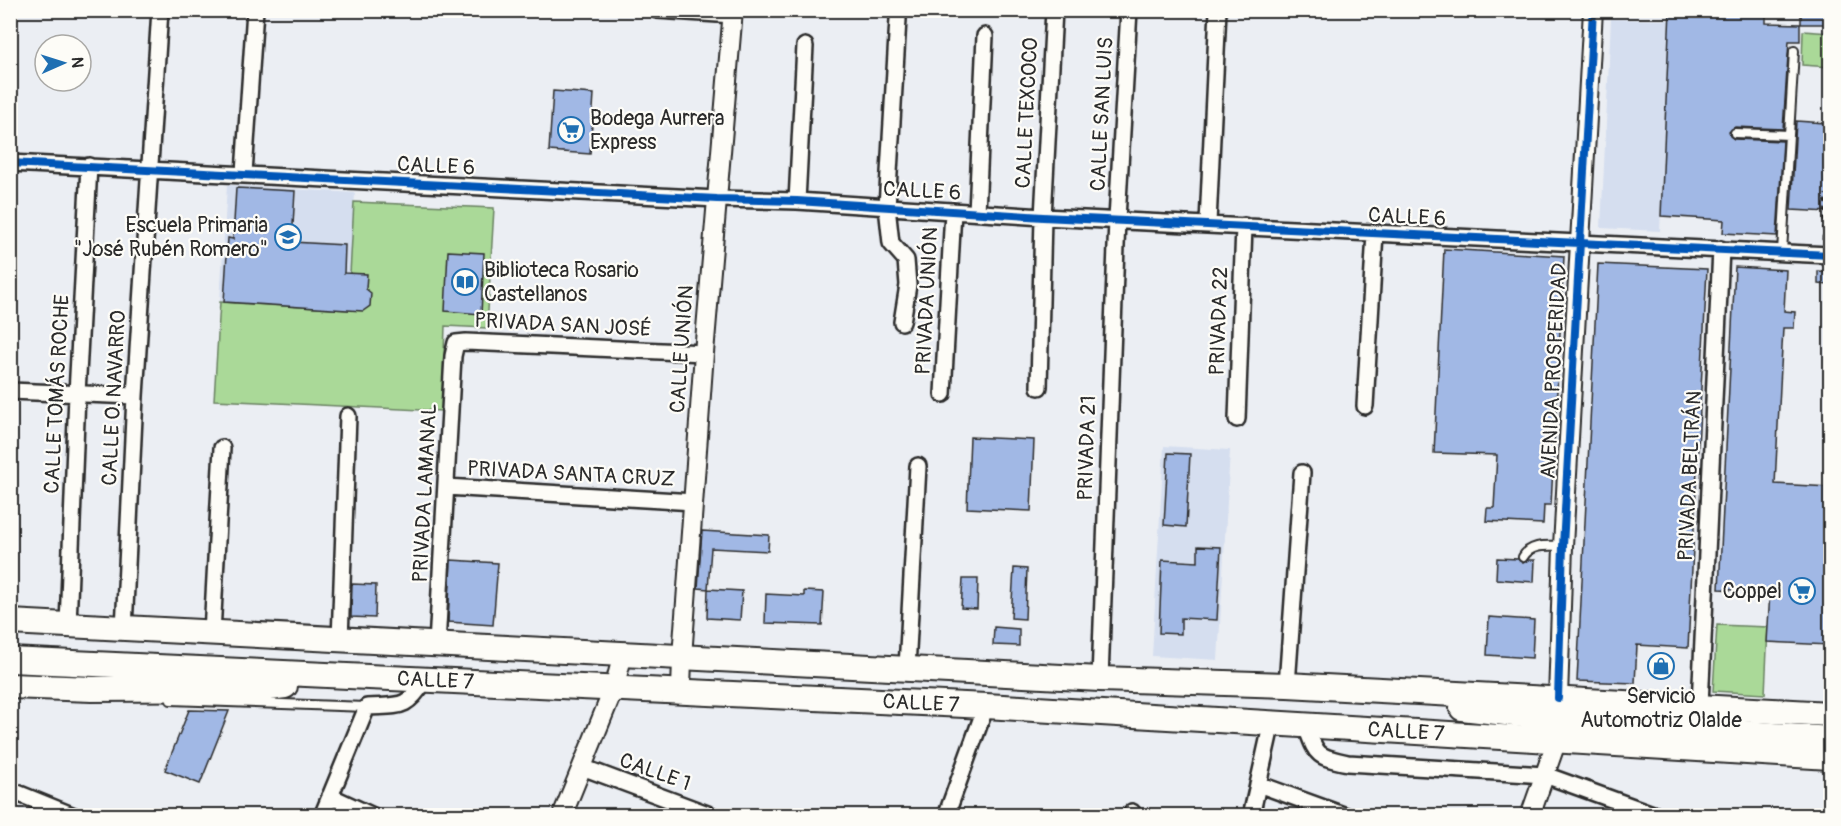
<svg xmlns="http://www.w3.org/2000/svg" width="1841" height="826" font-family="Pangolin,sans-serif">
<rect width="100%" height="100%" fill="#ebeef3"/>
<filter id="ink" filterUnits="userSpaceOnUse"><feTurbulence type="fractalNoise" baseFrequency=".0167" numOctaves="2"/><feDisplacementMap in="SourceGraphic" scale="12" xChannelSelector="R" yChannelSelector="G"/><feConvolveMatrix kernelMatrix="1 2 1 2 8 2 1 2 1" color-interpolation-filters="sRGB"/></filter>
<g filter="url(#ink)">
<path fill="#d5deef" d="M1611 19 1670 20 1660 231 1601 228Z
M227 185 355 193 348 310 220 302Z
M1164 446 1230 450 1218 660 1152 656Z"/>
<path fill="#aad998" stroke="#6a8262" stroke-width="1.5" d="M1803 31 1830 33V67L1802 65Z
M354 202 494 208 487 328 445 326 442 411 214 400 220 302 348 310Z
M1717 625 1768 627 1765 694 1713 691Z"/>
<path fill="#a1b8e5" stroke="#2b2b2b" stroke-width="1.5" d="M1670 10H1766V23L1800 24V41H1789L1783 129 1735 127 1729 132 1730 136 1734 139 1783 141 1777 236 1723 233 1724 220 1661 216Z
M1801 10H1830V24H1801Z
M553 91 594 94 590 154 549 151Z
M1796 121 1825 123 1824 140H1830V212L1791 210Z
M236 188 295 191 292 242 345 245 344 273 367 274 366 289 371 293 370 306 363 311 224 302 228 238 233 239Z
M1444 249 1564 256 1551 505H1544L1543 524 1486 521 1487 508H1494L1497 455 1434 453Z
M448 251 484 253 481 314 445 311Z
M1598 264 1707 269 1688 648 1637 645 1635 683 1577 681Z
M1735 267 1786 270 1784 311 1795 312 1794 328H1783L1775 484 1830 487V645L1767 642 1770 592 1719 589Z
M1818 271 1830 272V285L1818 284Z
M970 437 1034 440 1031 511 967 508Z
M1168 453 1190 454 1186 527 1164 525Z
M702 531 769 535 768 551 711 548 708 589 698 588Z
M1198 546 1221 547 1217 620 1181 618V634L1159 633 1162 560 1198 562Z
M1497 558 1518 559 1523 563 1528 560H1535L1534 582 1496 579Z
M451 560 498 563 493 625 448 622Z
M1014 568 1027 569 1025 619 1011 618Z
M963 579H978L977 609 961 608Z
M352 584 376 585 375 618 351 617Z
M708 589 742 591 740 620 707 618Z
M804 591 824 592 822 625 765 623 766 594 804 596Z
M1489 617 1534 620 1532 658 1487 655Z
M994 627 1019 629V646L993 645Z
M189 710 229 711 200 784 165 770Z"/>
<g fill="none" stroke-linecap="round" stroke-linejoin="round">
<defs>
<path id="service" d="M1735 133 1789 135
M1782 252 1794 51
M1523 557C1531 543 1548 546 1562 546
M171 700 367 707"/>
<path id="minor" d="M657 10 733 15
M898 19 887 207 891 243 906 260 908 285 902 322
M10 163 717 199 797 201 1043 217 1830 255
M244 173 255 10
M797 201 805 46
M977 212 985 36
M1208 223 1218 10
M1039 387 1043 217 1054 10
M10 391 135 396
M943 394 953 211
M1365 406 1375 233
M1237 419 1244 226
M446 487 694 502
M68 625 77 394 89 166
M124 629 135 396 160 10
M212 633 222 448
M340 640 348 416
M437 645 453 356 456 343 466 342 704 353
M907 668 918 466
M1100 679 1117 219 1129 10
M1287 685 1302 473
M1700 705 1721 249
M1305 724C1317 755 1314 756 1348 763L1545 775 1658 816
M582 767 713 816
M1258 784 1346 816
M10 790 74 816
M330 796 373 816
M322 816 367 707C400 705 406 710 425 680
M946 816 986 706
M1131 816 1132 812
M1251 816 1272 722"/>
<path id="tertiary" d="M681 691 682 657 704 353 733 10
M1558 698 1563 546 1593 10
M562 816 614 688 623 654
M1530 816 1557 740"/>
<g id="primary">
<path d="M10 622 1100 679 1287 685 1830 714"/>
<path id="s1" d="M10 660 986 706 1830 757"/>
<path d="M10 686 92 689 269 688 285 686"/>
<path d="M1462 708 1576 721 1830 739"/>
</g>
</defs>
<use href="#service" stroke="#2b2b2b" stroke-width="12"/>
<use href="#minor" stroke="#2b2b2b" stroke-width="20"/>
<use href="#tertiary" stroke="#2b2b2b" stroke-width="22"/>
<use href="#primary" stroke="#2b2b2b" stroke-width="28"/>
<path stroke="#2b2b2b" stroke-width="3" stroke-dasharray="4.5 4.5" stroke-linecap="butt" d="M1775 13V10
M1823 240 1826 194"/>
<use href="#service" stroke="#fdfcf7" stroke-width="8"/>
<use href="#minor" stroke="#fdfcf7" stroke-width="15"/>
<use href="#tertiary" stroke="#fdfcf7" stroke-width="18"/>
<use href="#primary" stroke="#fdfcf7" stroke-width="24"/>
<defs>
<path id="cycleway" d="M10 163 717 199 797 201 1043 217 1830 255
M1558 698 1563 546 1593 10"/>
</defs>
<use href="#cycleway" stroke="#fdfcf7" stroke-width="11"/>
<use href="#cycleway" stroke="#0057b8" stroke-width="8"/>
</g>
</g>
<defs>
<symbol id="supermarket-ring" viewBox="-11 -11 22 22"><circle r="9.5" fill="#fdfcf7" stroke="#1f6fb2" stroke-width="1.5"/><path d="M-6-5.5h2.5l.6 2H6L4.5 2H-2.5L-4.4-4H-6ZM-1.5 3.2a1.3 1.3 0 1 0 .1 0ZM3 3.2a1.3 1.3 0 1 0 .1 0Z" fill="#1f6fb2"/></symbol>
<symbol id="school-ring" viewBox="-11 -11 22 22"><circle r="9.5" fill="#fdfcf7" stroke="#1f6fb2" stroke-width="1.5"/><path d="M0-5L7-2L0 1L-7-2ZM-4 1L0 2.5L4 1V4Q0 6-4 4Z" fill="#1f6fb2"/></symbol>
<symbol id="library-ring" viewBox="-11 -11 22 22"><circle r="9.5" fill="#fdfcf7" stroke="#1f6fb2" stroke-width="1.5"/><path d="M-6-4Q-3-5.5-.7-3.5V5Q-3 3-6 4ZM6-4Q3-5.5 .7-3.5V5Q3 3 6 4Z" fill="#1f6fb2"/></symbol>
<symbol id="shop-ring" viewBox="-11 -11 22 22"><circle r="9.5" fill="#fdfcf7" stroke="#1f6fb2" stroke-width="1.5"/><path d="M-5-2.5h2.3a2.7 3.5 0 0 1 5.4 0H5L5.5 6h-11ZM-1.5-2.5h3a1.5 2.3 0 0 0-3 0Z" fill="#1f6fb2"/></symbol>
</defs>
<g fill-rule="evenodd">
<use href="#supermarket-ring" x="556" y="115" width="30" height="30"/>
<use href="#school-ring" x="273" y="222" width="30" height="30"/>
<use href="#library-ring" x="450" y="267" width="30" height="30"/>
<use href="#supermarket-ring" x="1787" y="576" width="30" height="30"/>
<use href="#shop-ring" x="1646" y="651" width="30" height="30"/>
</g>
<g text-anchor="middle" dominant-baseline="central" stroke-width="4.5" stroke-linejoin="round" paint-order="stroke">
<g font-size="21" fill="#2b2b2b" stroke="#fdfcf7">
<text transform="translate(1027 113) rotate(-87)">CALLE TEXCOCO</text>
<text transform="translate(1102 114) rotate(-87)">CALLE SAN LUIS</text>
<text transform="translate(436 166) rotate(3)">CALLE 6</text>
<text transform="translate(922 191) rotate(3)">CALLE 6</text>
<text transform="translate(1407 217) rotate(3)">CALLE 6</text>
<text transform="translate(927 301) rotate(-87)">PRIVADA UNIÓN</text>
<text transform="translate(1219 321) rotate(-88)">PRIVADA 22</text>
<text transform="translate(563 325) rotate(3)">PRIVADA SAN JOSÉ</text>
<text transform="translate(682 349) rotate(-86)">CALLE UNIÓN</text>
<text transform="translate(1554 371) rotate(-87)">AVENIDA PROSPERIDAD</text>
<text transform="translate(57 394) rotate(-87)">CALLE TOMÁS ROCHE</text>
<text transform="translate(114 398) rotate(-87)">CALLE O. NAVARRO</text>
<text transform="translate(1087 448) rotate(-88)">PRIVADA 21</text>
<text transform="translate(571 474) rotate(3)">PRIVADA SANTA CRUZ</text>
<text transform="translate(1690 476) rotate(-87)">PRIVADA BELTRÁN</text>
<text transform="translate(425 493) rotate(-87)">PRIVADA LAMANAL</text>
<text stroke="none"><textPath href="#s1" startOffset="426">CALLE 7</textPath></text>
<text stroke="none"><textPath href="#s1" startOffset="912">CALLE 7</textPath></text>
<text stroke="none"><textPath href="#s1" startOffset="1398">CALLE 7</textPath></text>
<text transform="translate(655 772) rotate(20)">CALLE 1</text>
</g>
<g font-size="21" fill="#2b2b2b" stroke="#fdfcf7" text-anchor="start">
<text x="590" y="118">Bodega Aurrera<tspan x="590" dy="24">Express</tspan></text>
<text x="268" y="225" text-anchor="end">Escuela Primaria<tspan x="268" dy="24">"José Rubén Romero"</tspan></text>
<text x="484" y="270">Biblioteca Rosario<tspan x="484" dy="24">Castellanos</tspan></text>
<text x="1782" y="591" text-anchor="end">Coppel</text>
<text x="1661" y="696" text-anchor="middle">Servicio<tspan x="1661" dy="24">Automotriz Olalde</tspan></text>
</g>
</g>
<rect width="1841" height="826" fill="none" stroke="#fdfcf7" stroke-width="36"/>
<rect x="18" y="18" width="1805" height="790" fill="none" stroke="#2b2b2b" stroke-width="2" filter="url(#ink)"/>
<g transform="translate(63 63) rotate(87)"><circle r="28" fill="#fdfcf7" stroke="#a9a8a5" stroke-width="1.5"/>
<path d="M0-4.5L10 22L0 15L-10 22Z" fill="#1f6fb2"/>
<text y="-9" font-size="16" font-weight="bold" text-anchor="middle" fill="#2b2b2b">N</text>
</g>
</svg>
